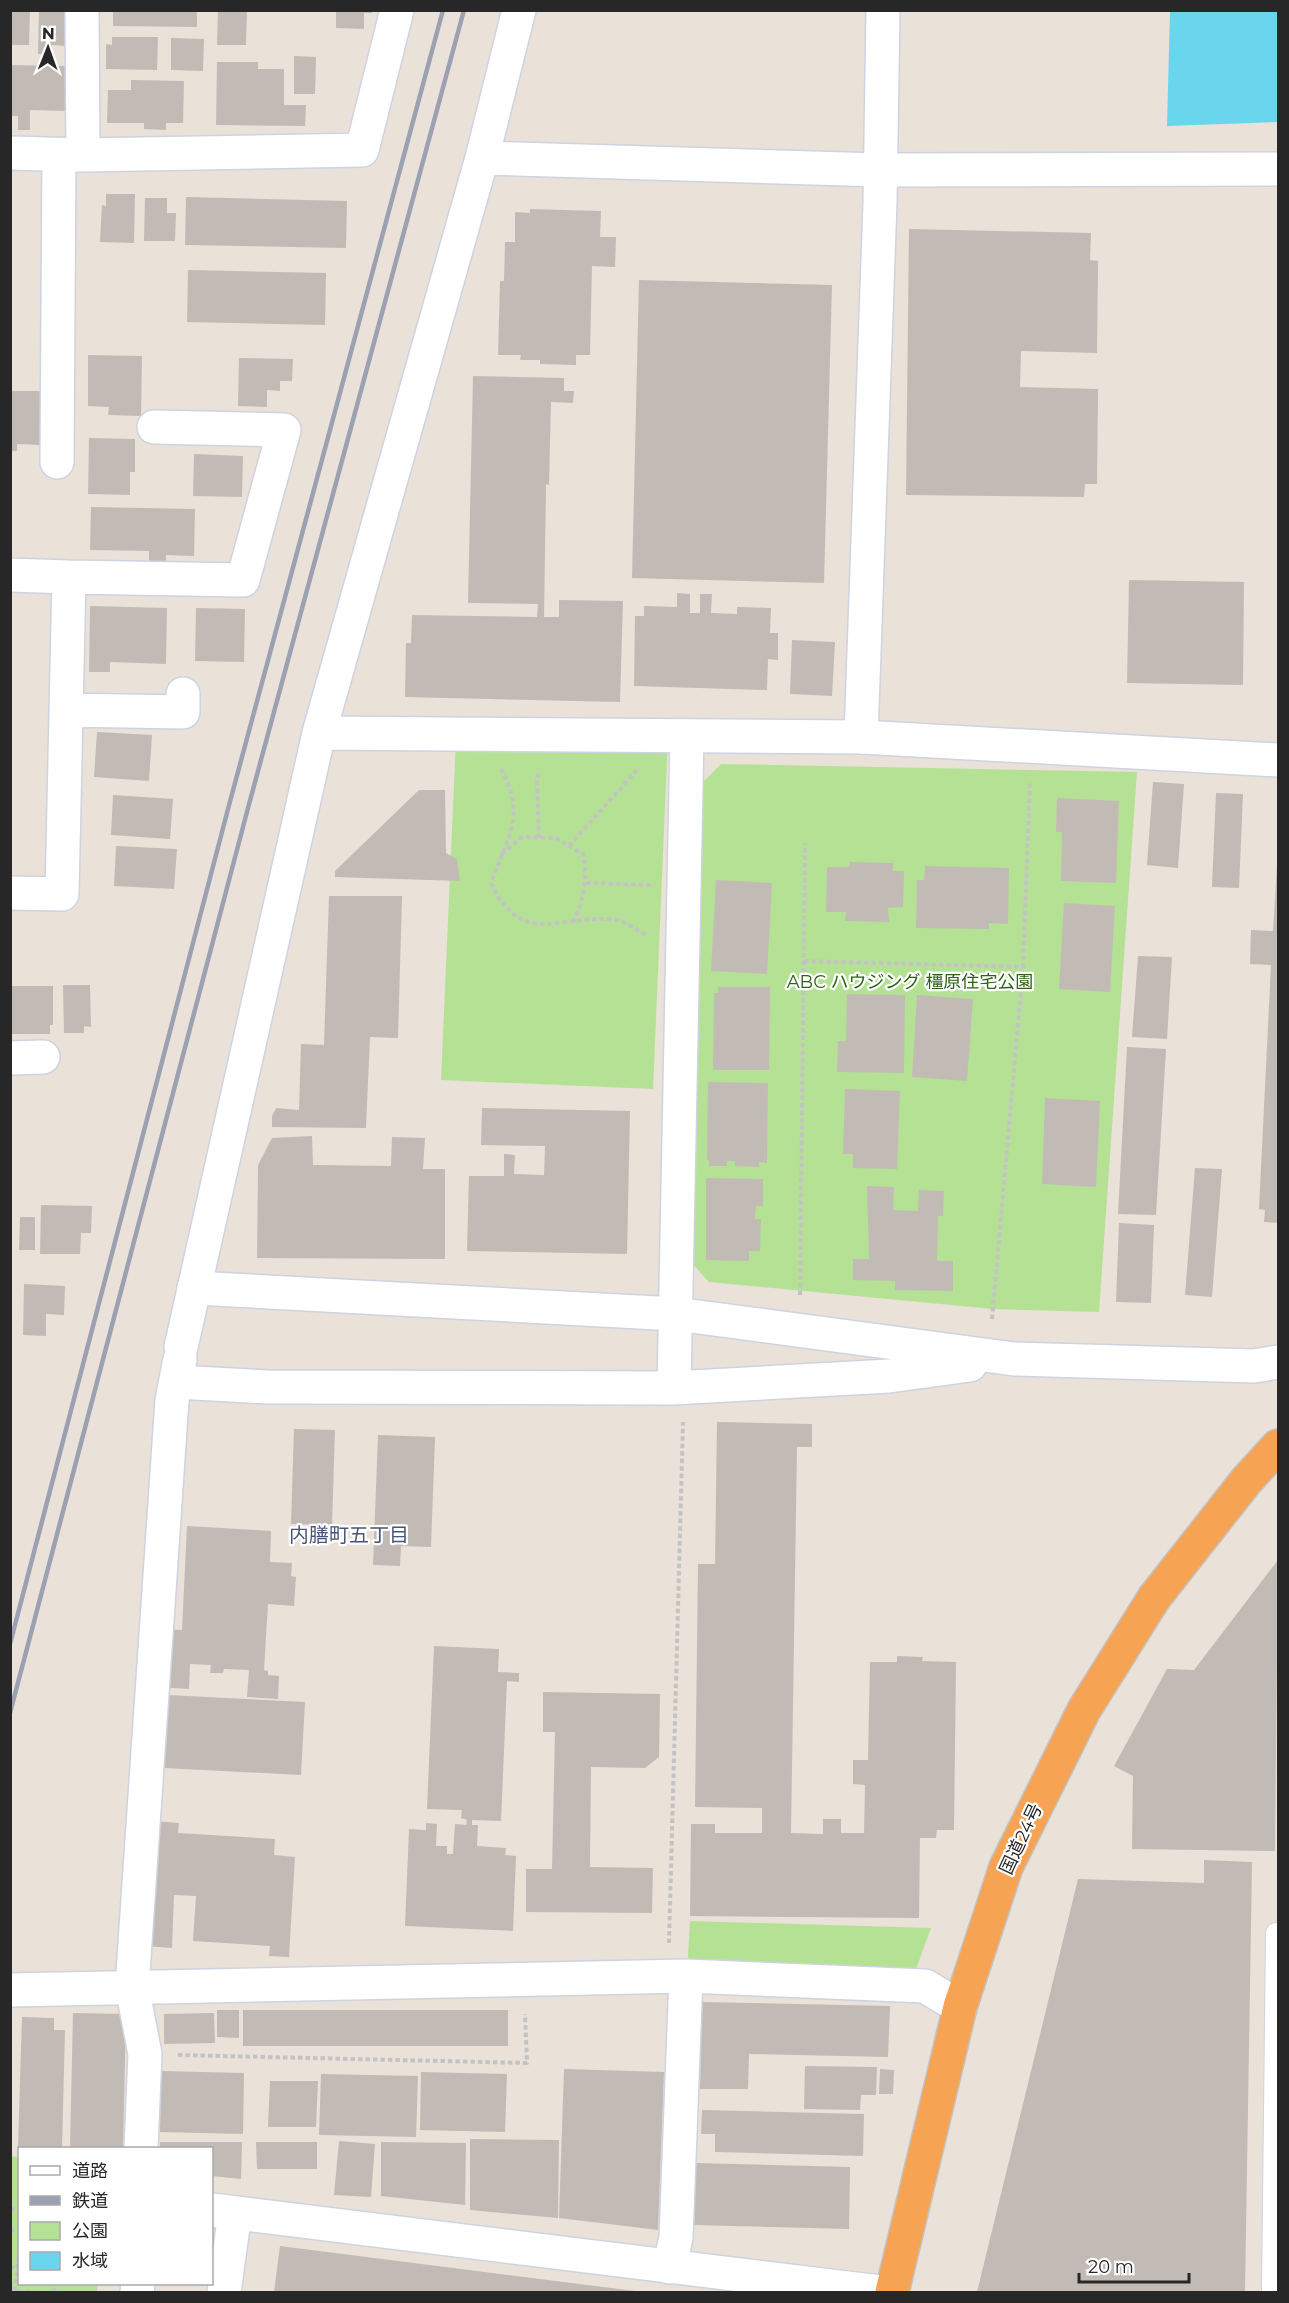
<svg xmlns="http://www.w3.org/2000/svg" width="1289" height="2303" font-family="Montserrat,'Noto Sans JP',sans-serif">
<rect width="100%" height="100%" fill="#eae1d8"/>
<path fill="#b5e194" d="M668 736 653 1089 441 1080 456 739Z
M721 764 1137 772 1099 1312 993 1309 709 1282 690 1261 703 782Z
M690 1921 931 1928 916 1969 693 1964 688 1957Z
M11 2156 19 2157 20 2284H98L97 2292H11Z"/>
<path fill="#6ad6ed" d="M1170 11H1278V122L1167 126Z"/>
<path fill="#c2bbb5" d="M10 10H30L29 45H10Z
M39 10H67V46L52 45 51 54H38Z
M113 10H197V27L113 26Z
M218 10H247L246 45H217Z
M336 10H372V13H364V29L336 28Z
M112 37H158L157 70 106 69V44L112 45Z
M171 38 204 39 203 71 171 70Z
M294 56 316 57 315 94H294Z
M217 62H258V69H284V105H306L305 126 216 125Z
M10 65 67 66V111L30 110V130H18V116H10Z
M131 80 184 81 183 123H166V130L144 129V123H107L108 90H131Z
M106 194H135L134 243 100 242 102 205 106 206Z
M186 197 347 201 346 248 185 245Z
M145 198H167V213H176L175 241H144Z
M530 209 601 211 600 237H616L615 267 592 266 590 355H576V365L540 364V360H520L521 355H498L500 281H504L505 242H515V212L530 213Z
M909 229 1091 233 1090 260 1098 261 1097 353 1021 351 1020 387 1098 389 1097 484H1085L1084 497 906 495Z
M188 270 326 273 325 325 187 322Z
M639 280 832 285 824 583 632 578Z
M88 355 142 356 141 416 108 415 109 407 88 406Z
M239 358 293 359 292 381H280V391L267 390V407L238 406Z
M473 376 564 378V391H574L573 403 551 402 549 485 546 484 544 617H559V600L623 601 620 702 405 697 406 643H411L412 615 537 617 538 604 468 603Z
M10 391H42L40 445 17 444V451H10Z
M89 438 135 439V472H130V495L88 494Z
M194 454 243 456 242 497 193 496Z
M91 507 195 509 194 556 166 555V561H149V551L90 550Z
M1129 580 1244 582 1243 685 1127 683Z
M677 593 690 594V613H700V594H712L711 613 737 614V607L771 608 770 633H778V660L768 659 767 690 634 686 635 616H644V606L677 607Z
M90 606 167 608 166 664 110 662V672H89Z
M196 608 245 609 244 662 195 661Z
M792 640 835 642 832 696 790 694Z
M97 732 152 735 149 781 94 777Z
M1153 782 1184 784 1178 868 1147 865Z
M419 790H445L446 853 457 859 460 881 335 877V871Z
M1216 793 1243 794 1239 888 1212 887Z
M113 795 173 799 170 839 111 835Z
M1057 798 1119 801 1116 883 1061 881 1062 832H1056Z
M116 846 177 849 174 889 114 886Z
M850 862 893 863V871H904L903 907 888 908 889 922 845 921 846 912H826L827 867H849Z
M1277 864H1278V1223L1264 1222 1265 1210 1259 1209 1271 965 1250 964 1251 930 1273 931Z
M925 866 1009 868 1008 924 989 923V929L916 928 917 880H924Z
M716 880 772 883 767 974 711 971Z
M329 896H402L398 1038 370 1037 366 1128 272 1127V1116L276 1108 299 1110 301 1044 324 1045Z
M1064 903 1115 906 1110 992 1059 989Z
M1138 956 1172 957 1167 1039 1132 1037Z
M63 985H90L91 1027 84 1026V1033H64Z
M10 986H53V1025H50V1034H10Z
M718 987H770L769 1070H713L714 993H718Z
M847 994 905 995 904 1073 837 1072 838 1041H846Z
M917 995 973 999 967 1081 912 1077Z
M1127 1047 1166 1049 1156 1215 1118 1214Z
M708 1082 768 1083 767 1163 759 1162V1167L735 1166V1161H727V1166H709V1160H707Z
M845 1089 900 1091 897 1169 853 1168V1154H843Z
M1045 1098 1100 1101 1096 1187 1042 1184Z
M482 1108 630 1111 627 1254 467 1251 469 1176H504V1154L515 1155 514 1174 544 1175 545 1146 481 1145Z
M312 1136 313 1165 391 1166 392 1137 425 1138 423 1169H445V1259L257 1258 258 1165 272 1138Z
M1195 1168 1222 1169 1212 1297 1185 1295Z
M706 1178 763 1179V1206H756L755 1219H761L760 1251H749V1261L706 1260Z
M867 1186 894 1187 893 1210 918 1211 919 1190 944 1191 943 1216H938L937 1261H953V1291L895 1290V1281L853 1280V1259H869Z
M41 1205 92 1206 91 1233H81L80 1254H40Z
M20 1217H35V1250H19Z
M1119 1223 1154 1225 1151 1303 1116 1302Z
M24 1284 65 1286 64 1315 46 1314V1336L23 1335Z
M717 1422 812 1424V1447H797L791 1833 823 1834V1819H841V1833H864L865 1785 853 1784V1760H868L870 1662H897V1656L923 1657 922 1661 956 1662 954 1830H937L936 1838H920L919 1918 690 1916 691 1824H715V1833H762V1808L695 1807 698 1564H715Z
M294 1429 335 1430 332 1525 291 1524Z
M378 1435 435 1437 431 1547 401 1546 400 1566 373 1565Z
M187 1526 271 1531 270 1562 292 1563 291 1576 296 1577 294 1606 268 1604 264 1670 268 1671V1675L279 1676 278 1699 247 1697 249 1670 224 1669 223 1673H210L211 1665 190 1664 189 1689 158 1687 161 1629 182 1630Z
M1278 1560 1275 1851 1132 1849 1133 1776 1114 1766 1167 1669 1194 1670Z
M434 1646 499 1649 498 1672 519 1673V1682L507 1681 501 1821 472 1820V1825H478L477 1846 506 1848 505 1855 516 1856 513 1931 405 1926 409 1829 426 1830V1823L437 1824 436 1846H447V1854H453L455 1824 466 1825 467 1820 461 1818 462 1810 427 1809Z
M543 1692 660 1694 659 1757 645 1768 591 1767 590 1867 653 1868 652 1913 526 1912V1869H552L555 1732H543Z
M168 1695 305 1702 301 1775 164 1768Z
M152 1821 179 1823 178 1833 275 1839 274 1855 295 1857 289 1957 269 1956 270 1946 193 1941 196 1896 174 1895 172 1948 145 1946Z
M1204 1860 1252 1862 1245 2292H977L1078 1879 1204 1883Z
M702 2002 890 2006 888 2057 749 2054 748 2089H700Z
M217 2010H239V2038L217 2037Z
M243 2010H508V2046H243Z
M73 2013 126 2014 123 2148H70Z
M214 2013 215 2043 164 2044V2014Z
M22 2017 54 2018V2030H65L62 2148H18Z
M805 2066 877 2067 876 2095H861L860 2110 804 2109Z
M564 2069 664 2072 658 2230 559 2218Z
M880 2069 894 2070 893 2094H879Z
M161 2071 244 2073 243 2134 160 2132Z
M421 2072 507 2074 505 2132 420 2130Z
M321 2074 418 2076 416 2137 319 2135Z
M270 2081H318L316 2127H268Z
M702 2110 864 2114 863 2156 715 2152V2134H701Z
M470 2139 559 2140 558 2218 470 2210Z
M339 2141 375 2144 371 2197 334 2195Z
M160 2142H242L241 2179 212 2176V2148H160Z
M256 2142H317V2169H257Z
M381 2142 466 2143 465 2205 381 2196Z
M695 2163 850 2167 849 2229 694 2225Z
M280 2246 635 2291V2292H274Z"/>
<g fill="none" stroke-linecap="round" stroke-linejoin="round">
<defs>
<path id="service" d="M1272 2292 1276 1933"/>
<path id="minor" d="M82 10 83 155
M883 10 880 203 861 737 1278 760
M10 153 83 155 362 150 397 10
M57 462 59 155
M10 575 69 577 62 894 10 893
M69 577 243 580 284 430 154 427
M66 710 183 712V694
M10 1058 43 1057
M194 1288 676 1314 1014 1359 1254 1366 1278 1362
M177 1382 267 1387 674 1388 889 1376 970 1365
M674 1388 687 736
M10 1990 686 1976 925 1986 960 2007
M141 2148 145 2054 132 1987 172 1400 180 1359
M212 2210 880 2292
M669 2267 676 2238 686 1976
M137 2292 138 2284
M224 2292 235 2213"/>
<path id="tertiary" d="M482 158 880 170 1278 169
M319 733 861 737
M181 1347 319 733 482 158 519 10"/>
<path id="trunk" d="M892 2292 960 2007 1006 1867 1084 1710 1154 1598 1246 1481 1278 1446"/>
</defs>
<use href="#service" stroke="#ced3e1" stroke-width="22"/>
<use href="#minor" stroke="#ced3e1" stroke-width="36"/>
<use href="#tertiary" stroke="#ced3e1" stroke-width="36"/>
<use href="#trunk" stroke="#c3c3c3" stroke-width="36"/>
<path stroke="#c3c3c3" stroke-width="4" stroke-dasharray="4.5 3" stroke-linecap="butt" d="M501 769C527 815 507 838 491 883 523 951 562 912 615 920 626 921 638 931 648 936
M539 838 537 779 539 771
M569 846 637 770
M502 854 522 837 556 838 583 854C588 879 584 899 573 922
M586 883 651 885
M804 961 1023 967
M800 1295 805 843
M992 1319 1023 967 1030 781
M669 1943 683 1422
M178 2055 527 2063 525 2014
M10 2209H20
M10 2230 20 2231
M10 2267 19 2268
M10 2291 33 2292
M15 2291 20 2243
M54 2292 55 2284"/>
<use href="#service" stroke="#fff" stroke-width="20"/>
<use href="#minor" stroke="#fff" stroke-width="33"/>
<use href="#tertiary" stroke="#fff" stroke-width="33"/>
<use href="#trunk" stroke="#f6a454" stroke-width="33"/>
<path stroke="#9ca1b2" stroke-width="4.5" d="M10 1644 228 809 443 10
M10 1713 248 808 464 10"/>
</g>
<g text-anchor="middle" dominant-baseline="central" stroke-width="4.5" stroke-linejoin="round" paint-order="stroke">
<g font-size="18" fill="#2f6219" stroke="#fff">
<text x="910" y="982">ABC ハウジング 橿原住宅公園</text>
</g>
<g font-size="18" fill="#272727" stroke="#fff">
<text transform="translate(1021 1839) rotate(-65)">国道24号</text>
</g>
<g font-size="20" fill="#485577" stroke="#fff">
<text x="349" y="1535">内膳町五丁目</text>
</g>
</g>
<rect width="1289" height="2303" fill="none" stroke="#272727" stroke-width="24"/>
<rect x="18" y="2147" width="195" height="138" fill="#ffffff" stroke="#a9a9a9" stroke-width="1.5"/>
<rect x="30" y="2166" width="30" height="9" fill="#ffffff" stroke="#a9a9a9" stroke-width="1.5"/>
<text x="72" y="2177" font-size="18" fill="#272727">道路</text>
<rect x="30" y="2196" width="30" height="9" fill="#9ca1b2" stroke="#a9a9a9" stroke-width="1.5"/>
<text x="72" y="2207" font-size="18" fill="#272727">鉄道</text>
<rect x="30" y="2222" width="30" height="18" fill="#b5e194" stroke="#a9a9a9" stroke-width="1.5"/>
<text x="72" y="2237" font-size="18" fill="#272727">公園</text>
<rect x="30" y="2252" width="30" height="18" fill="#6ad6ed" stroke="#a9a9a9" stroke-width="1.5"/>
<text x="72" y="2267" font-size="18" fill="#272727">水域</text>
<g transform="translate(48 48) rotate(1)" stroke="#ffffff" stroke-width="4.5" paint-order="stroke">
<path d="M0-4.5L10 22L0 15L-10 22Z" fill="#272727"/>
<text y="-9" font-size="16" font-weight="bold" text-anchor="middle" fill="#272727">N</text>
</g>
<path d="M1079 2273v9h110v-9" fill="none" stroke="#272727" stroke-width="3"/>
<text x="1088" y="2273" font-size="18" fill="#272727" stroke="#ffffff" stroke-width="4.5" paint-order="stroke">20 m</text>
</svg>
